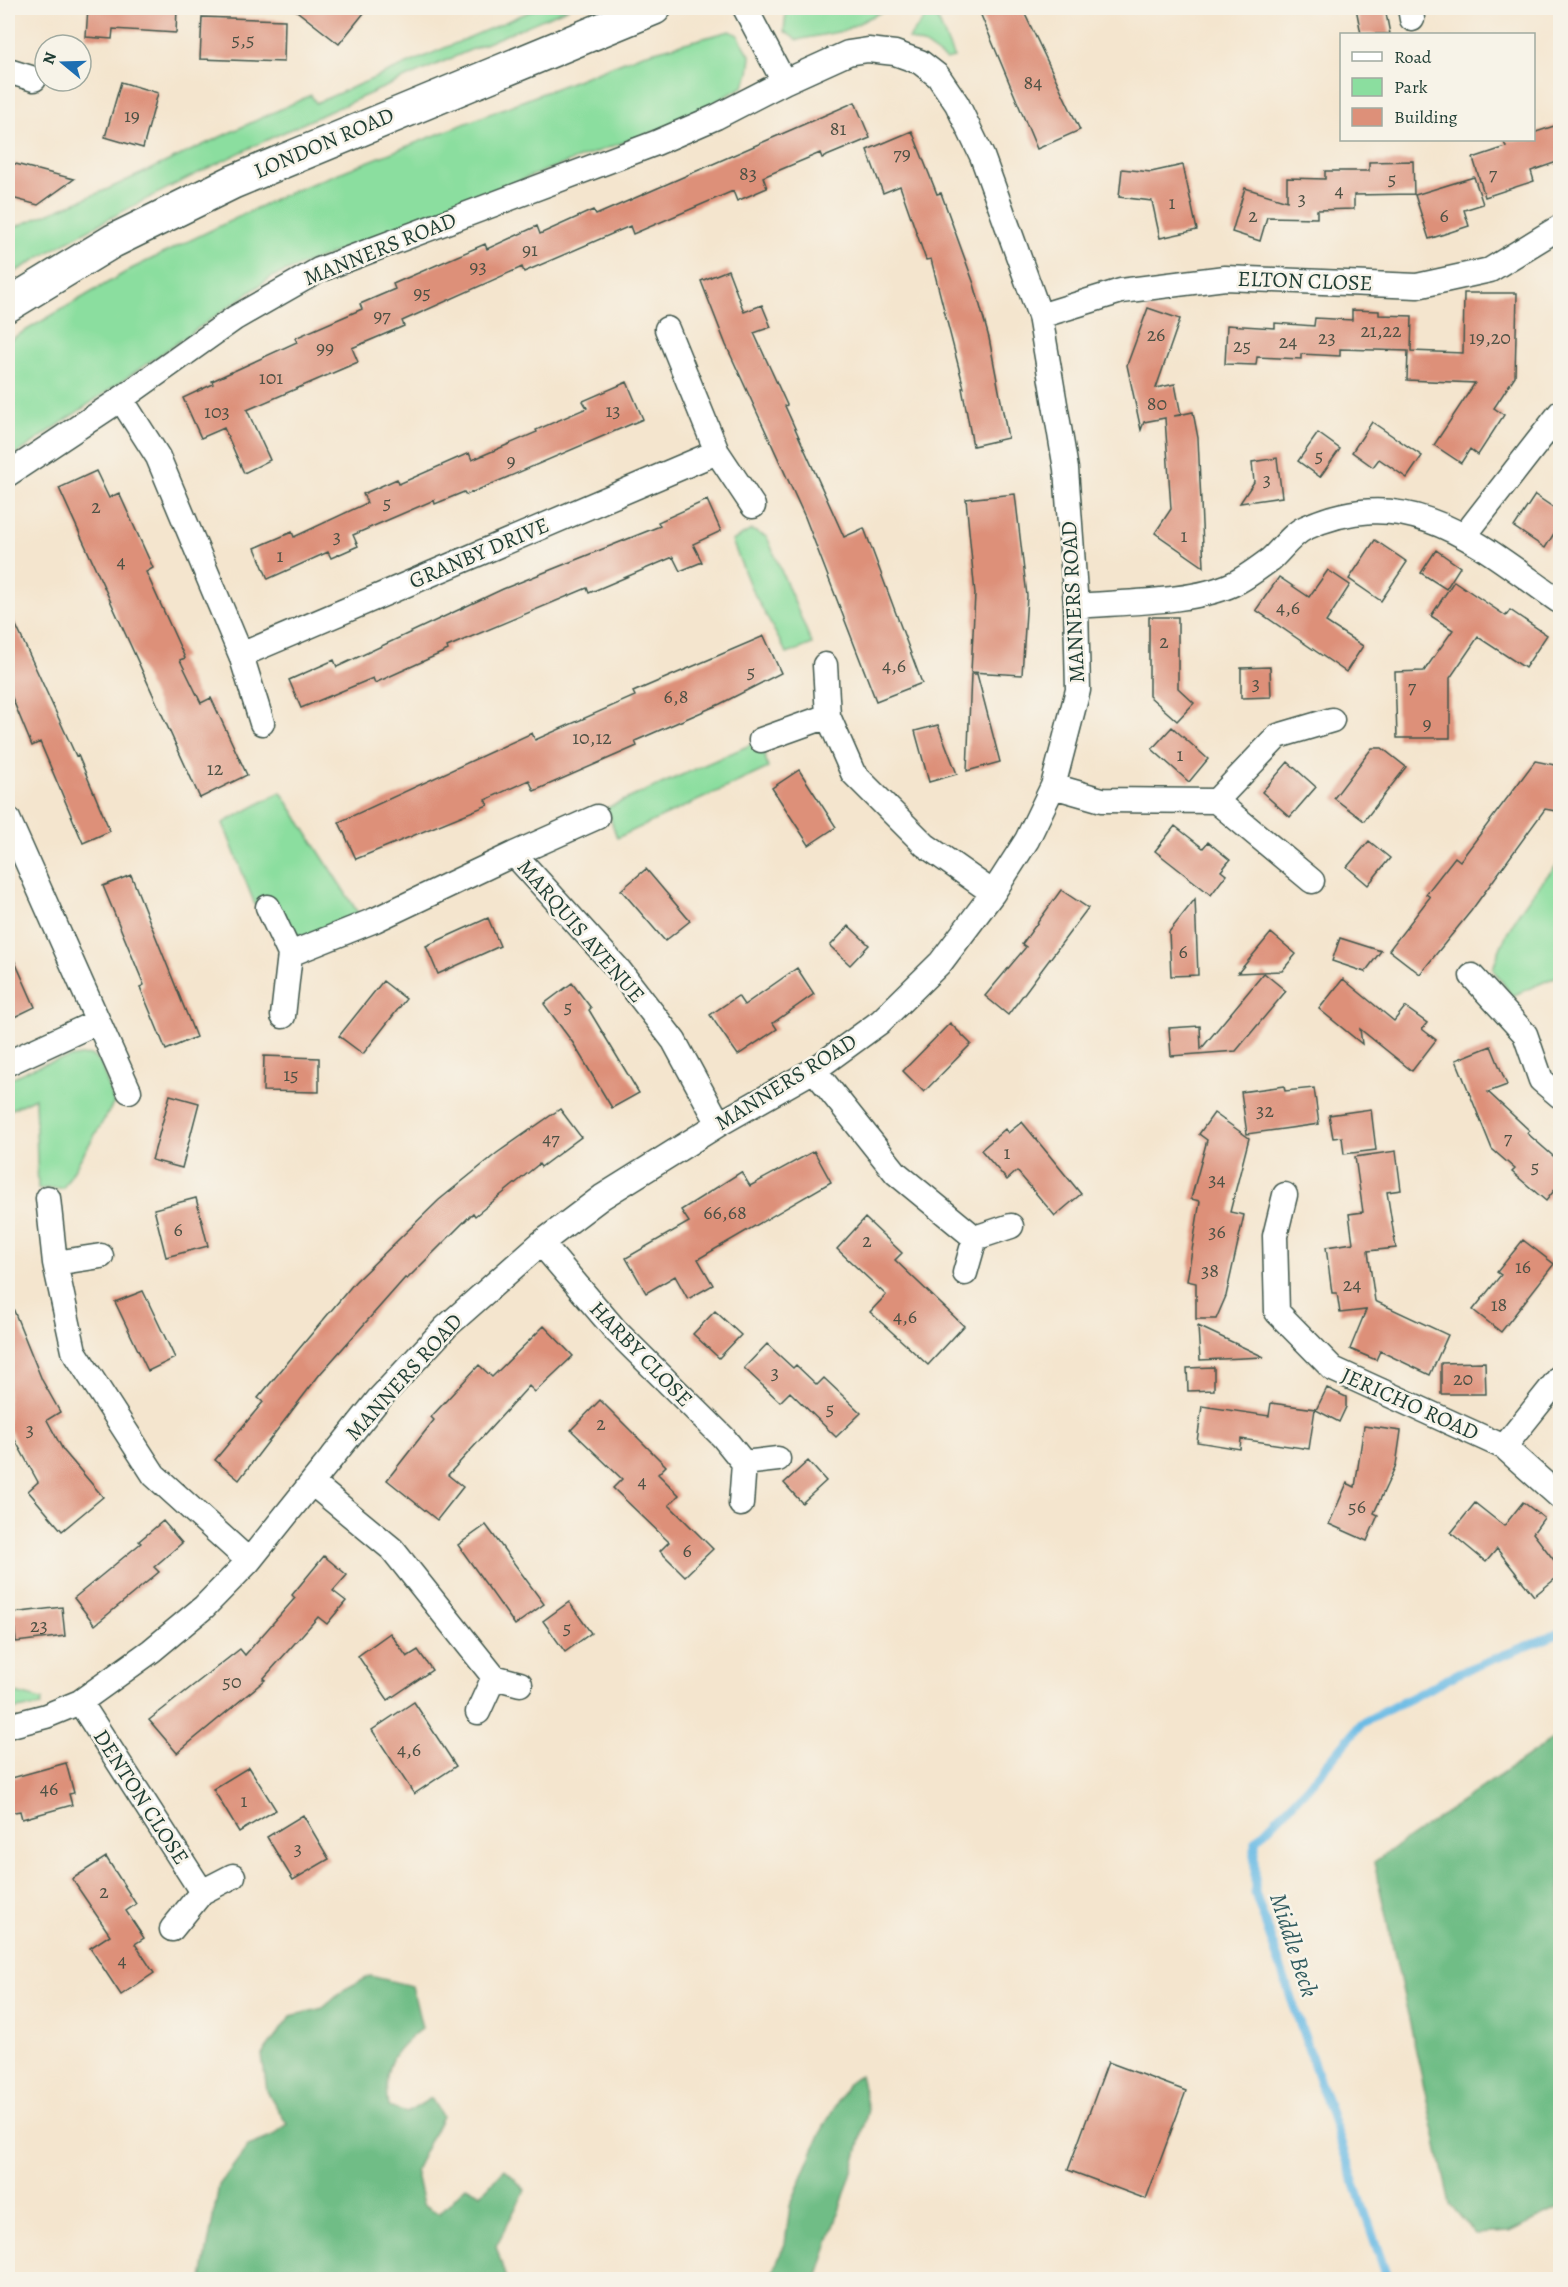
<svg xmlns="http://www.w3.org/2000/svg" width="1568" height="2287" font-family="Alegreya,serif">
<rect width="100%" height="100%" fill="#f7f3e8"/>
<filter id="ink" filterUnits="userSpaceOnUse"><feTurbulence type="fractalNoise" baseFrequency=".0167" numOctaves="2"/><feDisplacementMap in="SourceGraphic" scale="12" xChannelSelector="R" yChannelSelector="G"/><feConvolveMatrix kernelMatrix="1 2 1 2 8 2 1 2 1" color-interpolation-filters="sRGB"/></filter>
<filter id="wash" filterUnits="userSpaceOnUse"><feTurbulence type="fractalNoise" baseFrequency=".008" numOctaves="4" result="noise"/><feDisplacementMap in="SourceGraphic" scale="24" xChannelSelector="R" yChannelSelector="G"/><feGaussianBlur stdDeviation="1.35" result="paint"/><feColorMatrix in="noise" values="0 0 0 0 0 0 0 0 0 0 0 0 0 0 0 0 0 1.4 0 .05"/><feComposite in="paint" operator="in"/></filter>
<g filter="url(#wash)">
<rect width="100%" height="100%" fill="#f4e5ce"/>
<path fill="#8bde9f" stroke="#558e6a" stroke-width="1.5" d="M538 8H569C378 89 186 169 8 276V230L108 189 311 95 316 103Z
M790 8H889L843 31 797 40 784 31 786 13Z
M933 8 954 58 946 60 925 45 908 39Z
M730 31 738 35 751 57 749 73 743 87 672 125 549 169 272 277 8 460V341L131 269 288 193 640 55Z
M751 530 767 537 812 644 787 654 751 588 732 541Z
M761 740 768 768 617 838 607 808Z
M281 792 360 916 310 937 295 934 270 899 255 905 223 823Z
M1560 862V975L1512 996 1493 969C1505 927 1530 893 1560 862Z
M91 1055 101 1064 114 1103 63 1188 38 1189 35 1098 8 1111V1080C33 1066 61 1057 91 1055Z
M8 1691 42 1700 41 1706 8 1710Z"/>
<path fill="#70bd86" stroke="#487d5d" stroke-width="1.5" d="M1560 1734V2208L1509 2232 1475 2234 1450 2204 1374 1862Z
M370 1976 412 1986 422 2028C391 2052 382 2066 388 2107L407 2113 431 2098 442 2116 415 2170 423 2204 439 2214 466 2186 481 2194 505 2169 525 2190 496 2246 506 2279H202L219 2185 248 2146 271 2137 287 2124 267 2091 262 2055 291 2016 323 2008 345 1989Z
M860 2075 868 2109 855 2162 817 2279H769L785 2244 790 2206 822 2130 848 2084Z"/>
<g fill="none" stroke-linecap="round" stroke-linejoin="round">
<path stroke="#6abbe5" stroke-width="9" d="M1388 2280 1255 1893V1841L1306 1789 1362 1723 1461 1672 1560 1633"/>
</g>
<g id="blocks">
<path fill="#dd9079" d="M88 8H177L176 33 113 29 112 39 86 37Z
M293 8H368L339 44Z
M978 8H1022L1080 130 1037 149Z
M1356 8H1385L1390 34H1361Z
M202 17 285 20 284 62 200 59Z
M121 82 158 93 143 148 105 137Z
M855 102 870 138 822 158 820 153 763 177 767 188 737 201 733 191 633 234 630 226 524 272 522 267 402 321 404 326 352 348 358 362 247 410 270 460 244 473 224 428 201 438 183 398 213 384 212 381 297 342 295 338 362 309 360 304 395 289 393 284 485 244 487 249 537 226 540 234 593 210 596 215Z
M1560 124V161L1531 171 1534 181 1485 197 1473 158 1506 147 1503 140H1533V133Z
M912 131 937 194 941 193 974 284 989 338 1008 438 973 446 962 388H964L931 259 926 260 900 186 883 193 867 150Z
M1413 161 1414 194 1354 195V209L1317 210V218L1267 217 1260 241 1232 232 1245 188 1287 201V178L1325 179V171H1369V162Z
M8 162 46 172 74 179 38 205 8 197Z
M1183 165 1197 230 1160 238 1152 201 1119 197 1122 169 1151 172Z
M1474 177 1483 204 1464 210 1469 226 1429 239 1415 195Z
M728 270 744 312 762 305 771 327 754 333 787 405 785 406 844 537 864 528 922 683 876 701 805 517 726 345 701 281Z
M1464 293H1517L1515 376 1494 408 1504 415 1478 455 1470 449 1461 463 1434 445 1475 383 1407 380 1408 351 1340 349V356L1301 354V359L1257 357 1256 365 1225 364 1227 325 1275 328V323L1314 326 1315 318 1352 320V310L1379 311V315L1412 316 1411 351 1463 353Z
M1148 308 1180 319 1156 388 1175 384 1181 415 1174 416 1193 412 1198 438 1204 567 1155 533 1171 509 1165 418 1144 422 1141 430 1127 365Z
M627 382 643 419 466 495 464 492 435 504 434 500 353 535 358 546 331 558 328 552 268 579 255 548 292 532 294 537 367 503 363 494 397 479 399 484 469 453 472 460 537 432 536 430 587 408 583 401Z
M1372 422 1422 456 1407 478 1379 459 1373 467 1352 452Z
M1318 433 1340 449 1320 477 1298 461Z
M1277 458 1282 497 1240 503 1254 482 1252 462Z
M96 471 109 498 119 493 153 568 146 572 185 658 180 660 201 703 211 698 247 775 200 798 59 488Z
M1015 494 1027 596 1022 675 971 672 975 594 966 499Z
M1535 495 1560 512V524L1545 548 1514 527Z
M707 500 721 531 693 544 702 562 680 571 673 557 589 593 587 588 447 647 448 650 375 683 373 678 301 708 289 680 334 660 337 667 503 589 660 526 658 522Z
M1375 540 1407 562 1381 601 1349 579Z
M1436 550 1460 567 1446 589 1421 573Z
M1328 570 1350 585 1326 622 1363 646 1346 672 1256 610 1279 577 1309 597Z
M1454 581 1506 616 1510 610 1547 635 1525 668 1478 637 1450 678V738H1397L1395 672 1424 671 1453 630 1431 616Z
M8 608 76 756 78 755 110 831 83 843 40 742 32 746 8 688Z
M1149 617H1178V688L1194 703 1177 721 1149 696Z
M764 636 781 673 720 704 635 741 637 746 534 791 529 780 485 800 488 805 356 859 339 822 532 733 535 740 635 696 633 692Z
M1270 667 1271 697 1241 698V668Z
M971 674H977L1000 762 967 771Z
M938 725 957 774 929 782 915 731Z
M1172 727 1208 759 1189 782 1152 749Z
M1372 748H1382L1406 767 1364 821 1334 798Z
M1535 761 1560 766 1556 811 1545 809 1471 911 1420 974 1389 950 1430 897 1426 894 1455 857 1460 861Z
M1288 762 1316 787 1290 817 1262 792Z
M799 770 836 827 809 845 772 788Z
M1175 826 1203 848 1208 842 1230 860 1221 871 1226 875 1211 895 1155 851Z
M1369 841 1390 858 1368 885 1347 867Z
M646 869 690 921 665 941 621 890Z
M131 875 196 1037 166 1050 140 987 144 985 103 886Z
M1061 890 1088 908 1008 1015 985 996 1026 947 1022 944Z
M1195 899 1198 975 1171 976 1169 932Z
M488 918 500 946 438 974 426 946Z
M849 926 869 945 850 965 830 946Z
M1271 933 1296 954 1282 971 1238 973Z
M1340 938 1381 951 1365 972 1332 961Z
M8 946 35 1007 8 1020Z
M797 968 814 994 773 1023 777 1029 738 1055 710 1015 738 996 744 1005Z
M1264 973 1286 991 1236 1051 1171 1056 1169 1028 1200 1026 1201 1049Z
M1343 979 1394 1021 1405 1007 1427 1023 1422 1029 1436 1040 1412 1071 1360 1029 1362 1044 1319 1009Z
M383 981 406 999 363 1054 339 1036Z
M572 983 591 1008 589 1010 639 1093 612 1108 573 1043 544 1004Z
M950 1023 971 1044 924 1092 903 1071Z
M1491 1046 1507 1085 1488 1092 1530 1131 1527 1133 1560 1162V1183L1546 1201 1512 1172 1515 1169 1492 1149 1456 1060Z
M264 1056 319 1058V1092L263 1091Z
M1284 1086 1285 1091 1314 1088 1319 1124 1247 1134 1241 1092Z
M170 1095 199 1103 182 1168 152 1160Z
M560 1109 581 1137 541 1167 539 1164 475 1216 473 1213 407 1279 405 1278 320 1374 239 1480 215 1460 263 1402 258 1398 355 1282 439 1200 497 1153Z
M1371 1109 1376 1150 1344 1154 1342 1137 1333 1138 1329 1115Z
M1214 1113 1249 1138 1230 1212 1244 1215 1226 1296 1216 1319H1196V1283L1187 1281 1200 1201 1191 1199 1207 1140 1199 1134Z
M1022 1122 1081 1194 1055 1216 1017 1171 1007 1180 981 1150 1005 1129 1008 1133Z
M814 1151 831 1182 698 1259 713 1285 688 1299 675 1276 646 1293 626 1258 689 1222 681 1210 741 1172 750 1186Z
M1396 1151 1401 1190 1387 1192 1396 1248 1368 1251 1375 1301 1448 1335 1430 1375 1380 1351 1376 1360 1350 1349 1366 1310 1340 1313 1337 1293H1332L1326 1247 1353 1243 1349 1214 1363 1212 1355 1157Z
M196 1198 208 1246 166 1257 154 1209Z
M865 1218 902 1253 895 1260 964 1326 928 1365 870 1312 886 1295 837 1249Z
M1523 1240 1554 1264 1501 1332 1473 1310 1501 1275 1497 1272Z
M143 1291 175 1358 148 1371 115 1302Z
M8 1296 42 1380 60 1412 47 1420 63 1450 103 1497 62 1531 28 1491 38 1482 8 1427Z
M715 1311 741 1335 719 1358 693 1334Z
M544 1326 573 1356 535 1392 529 1386 448 1475 463 1487 437 1520 387 1480 434 1420 431 1417 479 1365 492 1377Z
M1198 1326 1264 1357 1200 1360Z
M767 1344 793 1368 796 1365 817 1385 824 1378 861 1413 836 1437 790 1392 780 1402 744 1368Z
M1485 1362 1486 1394H1441V1363Z
M1214 1367V1390L1188 1391 1187 1368Z
M1327 1388 1346 1397V1407L1339 1422 1316 1410Z
M600 1400 666 1466 658 1474 679 1495 669 1505 713 1549 685 1576 660 1551 669 1542 613 1488 622 1479 571 1430Z
M1271 1403 1315 1409 1309 1449 1241 1439 1240 1449 1197 1442 1202 1406 1269 1416Z
M1364 1426 1401 1431 1396 1465 1374 1513 1378 1515 1367 1541 1329 1524 1347 1483 1355 1487Z
M808 1461 826 1481 802 1503 784 1483Z
M1523 1502 1544 1518 1533 1533 1560 1568V1575L1534 1596 1497 1549 1486 1562 1451 1533 1475 1503 1504 1526Z
M163 1521 182 1543 154 1567 159 1572 95 1625 74 1598 141 1543 139 1541Z
M486 1525 544 1604 515 1625 458 1545Z
M324 1556 347 1575 333 1591 346 1601 327 1624 318 1617 263 1679 265 1680 177 1753 149 1720 240 1649 245 1655 295 1598 292 1595Z
M569 1602 591 1633 565 1652 543 1621Z
M62 1607 65 1636 16 1642 13 1613Z
M390 1633 407 1657 418 1650 432 1670 388 1700 358 1656Z
M414 1702 456 1766 414 1794 372 1730Z
M66 1763 74 1793 69 1794 72 1805 22 1819 20 1811 8 1813V1779Z
M249 1767 276 1810 239 1832 213 1789Z
M303 1815 329 1859 293 1880 267 1837Z
M106 1857 136 1904 126 1911 144 1938 135 1944 154 1973 121 1995 90 1948 110 1935 72 1879Z
M1108 2062 1186 2091 1146 2199 1068 2170Z"/>
</g>
</g>
<g filter="url(#ink)">
<use href="#blocks" fill-opacity="0" stroke="#3f564b" stroke-width="1.5"/>
<g fill="none" stroke-linecap="round" stroke-linejoin="round">
<defs>
<path id="street" d="M745 8 784 82
M1410 8 1412 19
M8 71 34 79
M1040 316 1121 291 1225 278 1417 286 1490 270 1560 227
M121 399 158 457 241 655 717 452 667 329
M717 452 753 506
M8 474 121 399 235 318 319 270 656 143 716 117 784 82 848 53 868 50 895 53 920 62 938 76 957 104 982 156 1040 316 1066 469 1076 606 1078 690 1053 786 1027 840 993 893 941 962 880 1022 814 1070 719 1124 602 1197 541 1243 446 1327 378 1400 249 1561 204 1607 151 1651 80 1702 46 1716 8 1726
M1465 535 1560 413
M1076 606C1121 602 1193 603 1233 584 1246 578 1260 567 1271 559 1282 549 1292 534 1305 528 1410 480 1478 544 1559 601
M241 655 262 723
M825 665 828 716 853 773 925 845 993 893
M761 740 828 716
M1053 786 1102 800 1216 801 1312 881
M1216 801 1278 736 1332 720
M8 819 129 1091
M514 854 597 817
M268 907 290 954
M1472 976 1525 1034 1541 1080 1560 1096
M283 1016 290 954 375 920 514 854 619 970 674 1041 719 1124
M8 1063 97 1022
M814 1070 896 1173 975 1238
M1285 1195 1275 1236 1277 1312 1333 1369 1504 1447 1560 1377
M48 1198 55 1263
M541 1243 617 1332 723 1437 744 1463
M101 1256 55 1263 74 1351 154 1475 249 1561
M965 1273 975 1238 1011 1226
M1504 1447 1560 1497
M312 1483 392 1549 494 1677
M741 1504 744 1463 778 1459
M80 1702 202 1892
M478 1712 494 1677 520 1684
M172 1929 202 1892 233 1876"/>
<path id="secondary" d="M8 305 113 241 233 182 654 8"/>
</defs>
<use href="#street" stroke="#3f564b" stroke-width="27"/>
<use href="#secondary" stroke="#3f564b" stroke-width="36"/>
<use href="#street" stroke="#fff" stroke-width="24"/>
<use href="#secondary" stroke="#fff" stroke-width="33"/>
</g>
</g>
<g text-anchor="middle" dominant-baseline="central" stroke-width="5" stroke-linejoin="round" paint-order="stroke">
<g font-size="20" fill="#4e5245">
<text x="243" y="39">5,5</text>
<text x="1033" y="82">84</text>
<text x="132" y="115">19</text>
<text x="838" y="128">81</text>
<text x="902" y="153">79</text>
<text x="748" y="173">83</text>
<text x="1493" y="173">7</text>
<text x="1392" y="178">5</text>
<text x="1339" y="190">4</text>
<text x="1302" y="198">3</text>
<text x="1172" y="202">1</text>
<text x="1253" y="215">2</text>
<text x="1444" y="215">6</text>
<text x="530" y="249">91</text>
<text x="478" y="266">93</text>
<text x="422" y="292">95</text>
<text x="382" y="315">97</text>
<text x="1381" y="330">21,22</text>
<text x="1156" y="334">26</text>
<text x="1327" y="337">23</text>
<text x="1490" y="337">19,20</text>
<text x="1288" y="341">24</text>
<text x="1242" y="345">25</text>
<text x="325" y="347">99</text>
<text x="271" y="377">101</text>
<text x="1157" y="403">80</text>
<text x="613" y="410">13</text>
<text x="217" y="411">103</text>
<text x="1319" y="455">5</text>
<text x="511" y="460">9</text>
<text x="1267" y="479">3</text>
<text x="387" y="502">5</text>
<text x="96" y="506">2</text>
<text x="1184" y="535">1</text>
<text x="337" y="536">3</text>
<text x="280" y="555">1</text>
<text x="121" y="561">4</text>
<text x="1288" y="607">4,6</text>
<text x="1164" y="641">2</text>
<text x="894" y="665">4,6</text>
<text x="751" y="671">5</text>
<text x="1256" y="683">3</text>
<text x="1412" y="686">7</text>
<text x="676" y="696">6,8</text>
<text x="1427" y="723">9</text>
<text x="592" y="737">10,12</text>
<text x="1180" y="754">1</text>
<text x="215" y="768">12</text>
<text x="1183" y="951">6</text>
<text x="568" y="1006">5</text>
<text x="291" y="1074">15</text>
<text x="1265" y="1110">32</text>
<text x="1508" y="1137">7</text>
<text x="551" y="1138">47</text>
<text x="1007" y="1152">1</text>
<text x="1535" y="1166">5</text>
<text x="1217" y="1179">34</text>
<text x="725" y="1212">66,68</text>
<text x="178" y="1229">6</text>
<text x="1217" y="1231">36</text>
<text x="867" y="1240">2</text>
<text x="1523" y="1266">16</text>
<text x="1210" y="1270">38</text>
<text x="1352" y="1284">24</text>
<text x="1499" y="1304">18</text>
<text x="905" y="1316">4,6</text>
<text x="775" y="1372">3</text>
<text x="1463" y="1378">20</text>
<text x="830" y="1408">5</text>
<text x="601" y="1423">2</text>
<text x="30" y="1429">3</text>
<text x="642" y="1481">4</text>
<text x="1357" y="1506">56</text>
<text x="687" y="1550">6</text>
<text x="39" y="1625">23</text>
<text x="567" y="1627">5</text>
<text x="232" y="1681">50</text>
<text x="409" y="1749">4,6</text>
<text x="49" y="1788">46</text>
<text x="244" y="1800">1</text>
<text x="298" y="1848">3</text>
<text x="104" y="1891">2</text>
<text x="122" y="1960">4</text>
</g>
<g font-size="22" fill="#1f3d34" stroke="#f7f3e8">
<text transform="translate(324 143) rotate(-23)">LONDON ROAD</text>
<text transform="translate(380 249) rotate(-22)">MANNERS ROAD</text>
<text transform="translate(1305 281) rotate(2)">ELTON CLOSE</text>
<text transform="translate(479 553) rotate(-23)">GRANBY DRIVE</text>
<text transform="translate(1073 602) rotate(-93)">MANNERS ROAD</text>
<text transform="translate(581 931) rotate(49)">MARQUIS AVENUE</text>
<text transform="translate(786 1082) rotate(-32)">MANNERS ROAD</text>
<text transform="translate(641 1354) rotate(46)">HARBY CLOSE</text>
<text transform="translate(404 1377) rotate(-48)">MANNERS ROAD</text>
<text transform="translate(1410 1404) rotate(24)">JERICHO ROAD</text>
<text transform="translate(141 1797) rotate(57)">DENTON CLOSE</text>
</g>
<g font-size="24" font-style="italic" fill="#325c60" stroke="#f7f3e8">
<text transform="translate(1294 1945) rotate(72)">Middle Beck</text>
</g>
</g>
<rect width="1568" height="2287" fill="none" stroke="#f7f3e8" stroke-width="30"/>
<rect x="1340" y="33" width="195" height="108" fill="#f7f3e8" stroke="#a1aaa0" stroke-width="1.5"/>
<rect x="1352" y="52" width="30" height="9" fill="#ffffff" stroke="#a1aaa0" stroke-width="1.5"/>
<text x="1394" y="63" font-size="18" fill="#1f3d34">Road</text>
<rect x="1352" y="78" width="30" height="18" fill="#8bde9f" stroke="#a1aaa0" stroke-width="1.5"/>
<text x="1394" y="93" font-size="18" fill="#1f3d34">Park</text>
<rect x="1352" y="108" width="30" height="18" fill="#dd9079" stroke="#a1aaa0" stroke-width="1.5"/>
<text x="1394" y="123" font-size="18" fill="#1f3d34">Building</text>
<g transform="translate(63 63) rotate(289)"><circle r="28" fill="#f7f3e8" stroke="#a1aaa0" stroke-width="1.5"/>
<path d="M0-4.5L10 22L0 15L-10 22Z" fill="#1f6fb2"/>
<text y="-9" font-size="16" font-weight="bold" text-anchor="middle" fill="#1f3d34">N</text>
</g>
</svg>
